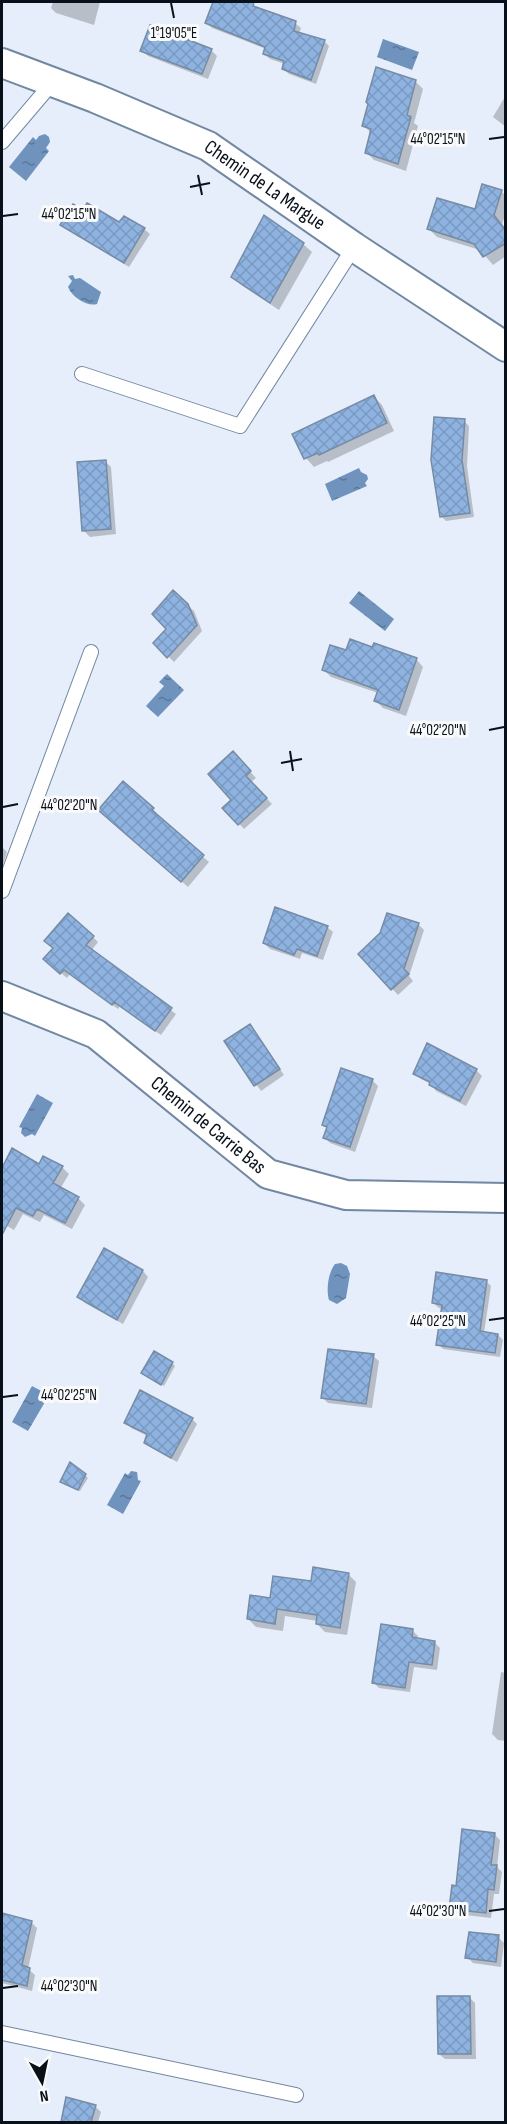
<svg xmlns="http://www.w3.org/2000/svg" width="507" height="2124" font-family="'Sofia Sans Condensed',sans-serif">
<defs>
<pattern id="water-ripples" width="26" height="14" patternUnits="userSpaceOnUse" patternTransform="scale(1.5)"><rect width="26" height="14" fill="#6f93bd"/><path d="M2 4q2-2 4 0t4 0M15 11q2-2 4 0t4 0" fill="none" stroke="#597799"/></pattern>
<pattern id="building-cross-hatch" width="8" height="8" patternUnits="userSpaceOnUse" patternTransform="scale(1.5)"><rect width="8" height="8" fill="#8fb3e0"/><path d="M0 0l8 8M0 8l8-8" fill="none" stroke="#7a99c0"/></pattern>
</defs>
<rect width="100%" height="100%" fill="#e5eefa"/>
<path fill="url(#water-ripples)" d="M383 39 419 52 412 70 377 57Z
M45 134 49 137 50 142 46 148 49 151 26 181 9 167 33 137 36 140 39 136Z
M73 275 75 279 80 278 101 292 97 304C87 307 72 297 68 287L72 281 68 276Z
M359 468 361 472 367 475 368 479 365 483 367 486 332 501 325 484Z
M359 591 394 619 385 631 349 603Z
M167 674 184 690 158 717 146 706 164 686 159 682Z
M37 1094 53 1103 35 1136 32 1134 25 1137 21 1133 22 1128 19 1127Z
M341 1263 347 1266 350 1274 346 1298 337 1304 329 1300C326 1290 328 1273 335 1264Z
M32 1386 49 1395 28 1431 12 1422Z
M131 1471 137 1472 138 1480 141 1481 123 1514 107 1505 125 1473 128 1475Z"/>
<path fill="#0003" d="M53 2H100L94 25 56 13 51 8Z
M215 2H249L258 8 295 23 301 28 299 34 324 41 329 46 316 84 289 74 283 69 285 64 270 59 264 54 266 49 212 28 207 23Z
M142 50H211L217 56 208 79 148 56Z
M415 81 423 89 414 123 418 126 406 171 374 160 366 152 371 133 364 126Z
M506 95V127L493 117Z
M501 191 506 196V213L502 224 506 229V256L493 265 480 250 437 237 429 229 476 211Z
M62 225 144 229 150 234 129 267 68 230Z
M303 244 312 252 279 310 241 285 233 277Z
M374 397 382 405 394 431 328 462 327 461 314 467 306 458 294 434Z
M464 421 469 426 467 466 474 517 446 521 441 516Z
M105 461 111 467 116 534 90 537 84 531Z
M187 605 194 611 202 631 174 662 155 643Z
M373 649 416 659 423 667 406 716 383 708 376 701 378 693 331 677 323 669 347 652Z
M233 753 256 778 251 782 272 804 244 829 224 808 233 800Z
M153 809 158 815 157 817 209 862 188 887 106 815Z
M2 847 7 852 2 868Z
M418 924 424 930 409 976 413 981 398 995 360 954 382 934Z
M327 927 333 932 323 960 302 953 300 959 270 949 264 943Z
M93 937 98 942 91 951 176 1014 161 1035 120 1006 118 1009 70 974 67 978 51 964 54 948Z
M255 1032 284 1075 261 1091 226 1042Z
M342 1070 373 1081 378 1086 355 1152 330 1143 325 1138 328 1129 323 1124Z
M476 1070 482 1076 466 1106 436 1091 431 1084 421 1079 415 1073Z
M12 1150 39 1166 62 1167 69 1174 60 1189 78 1198 85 1205 72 1229 44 1215 40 1222 23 1214 14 1230 2 1223V1193L8 1181 2 1174V1171Z
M104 1250 143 1271 148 1277 123 1324 85 1303 79 1297Z
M486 1281 491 1286 484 1333 498 1335 503 1340 500 1357 443 1349 438 1344 443 1309 439 1308 433 1303Z
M373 1356 379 1361 372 1408 328 1403 322 1397Z
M172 1363 175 1366 164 1386 146 1375Z
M192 1419 197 1424 177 1462 152 1448 146 1442 148 1436 131 1428 126 1422Z
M85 1475 88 1478 80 1491 62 1482Z
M348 1574 356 1582 347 1635 325 1632 317 1624 318 1621 285 1616 283 1631 256 1627 248 1619 271 1600 312 1583Z
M412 1630 418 1636 417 1640 434 1642 440 1648 437 1670 414 1667 410 1692 379 1688 374 1683Z
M501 1672 506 1673V1741L498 1740 492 1734Z
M494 1834 500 1840 497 1867 502 1872 499 1894H494L491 1918 456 1914 451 1909 457 1887Z
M2 1915 31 1922 37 1928 28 1969 35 1975 32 1991 2 1983Z
M498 1937 504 1943 501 1967 473 1963 467 1957Z
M469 1997 475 2003 476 2059H445L439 2054Z
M67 2099 95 2106 101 2112 98 2122H62Z"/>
<path fill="url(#building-cross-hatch)" stroke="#768ba5" stroke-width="1.5" d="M213 2H254L253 6 296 21 294 31 325 40 311 80 282 69 284 61 263 54 265 47 205 23Z
M150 25 212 49 202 74 140 51Z
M376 67 416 80 407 115 411 117 398 164 365 153 371 129 362 126 368 104 366 102Z
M482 184 502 190 494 215 506 231V243L483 257 474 244 427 229 437 198 475 209Z
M87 203 119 222 124 216 145 228 124 263 60 225 73 204 83 210Z
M264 215 304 243 270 303 231 277Z
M374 395 387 423 319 455 318 453 304 459 292 434Z
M434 417 465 419 462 460 470 513 440 517 431 460Z
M106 460 111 529 82 531 77 462Z
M173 590 188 604 197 625 167 658 153 643 166 629 152 614Z
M350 639 372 647 374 643 417 658 399 710 374 701 378 690 322 670 330 645 346 650Z
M233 751 251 771 246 776 267 798 238 825 222 808 231 800 208 774Z
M123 781 154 808 152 810 204 855 181 882 98 810Z
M275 907 328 926 317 956 297 949 294 955 263 943Z
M68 913 94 936 86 945 172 1008 155 1031 114 1002 112 1005 64 970 60 974 43 959 53 948 44 941Z
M387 913 419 923 404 969 409 974 391 990 358 954 380 933Z
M250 1024 280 1069 254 1086 224 1041Z
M427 1043 477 1069 460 1101 429 1085 430 1082 413 1074Z
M341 1068 373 1079 350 1147 323 1138 327 1127 322 1125Z
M12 1148 39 1164 43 1156 63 1166 53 1183 79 1197 65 1223 37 1209 33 1216 16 1208 2 1235V1168Z
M104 1248 143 1270 117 1320 77 1297Z
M436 1272 487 1280 480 1331 498 1334 495 1353 436 1345 442 1305 432 1303Z
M328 1349 374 1354 366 1404 321 1398Z
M154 1351 173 1362 161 1385 141 1373Z
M140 1390 193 1418 171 1458 144 1443 147 1434 124 1423Z
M70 1462 86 1474 78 1490 60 1482Z
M313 1567 349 1573 340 1628 316 1624 317 1615 277 1609 275 1624 247 1619 250 1595 270 1598 273 1576 311 1581Z
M381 1624 413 1629 412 1637 435 1641 432 1665 409 1662 405 1688 372 1683Z
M462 1829 495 1833 491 1865H497L494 1890 488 1889 486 1913 449 1909 452 1885 456 1886Z
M2 1913 32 1921 22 1965 30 1968 27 1986 2 1980Z
M469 1932 499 1935 496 1962 465 1958Z
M437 1996H470L471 2054H438Z
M66 2097 96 2105 91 2122H61Z"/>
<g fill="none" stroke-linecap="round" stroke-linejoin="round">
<defs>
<path id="lane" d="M2 142 53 82
M82 374 240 426 354 247
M2 891 91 652
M2 2033 296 2095"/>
<g id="street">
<path id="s1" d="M2 63 95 98 208 146 354 247 506 347"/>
<path id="s2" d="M2 996 96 1034 268 1174 346 1195 506 1198"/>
</g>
</defs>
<use href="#lane" stroke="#7287a1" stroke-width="16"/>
<use href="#street" stroke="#7287a1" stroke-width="32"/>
<use href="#lane" stroke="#fff" stroke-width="14"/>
<use href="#street" stroke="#fff" stroke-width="28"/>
</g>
<path fill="none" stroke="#081019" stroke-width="2" d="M171 3 174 18M489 139 504 137M198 175 202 195M190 187 210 183M3 216 18 214M489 730 504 727M290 751 293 771M281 763 302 759M3 807 18 804M489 1320 504 1318M3 1397 18 1395M489 1911 504 1909M3 1988 18 1986"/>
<g text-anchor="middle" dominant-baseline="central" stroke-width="6" stroke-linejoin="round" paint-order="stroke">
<g font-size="20" fill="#081019" stroke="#fafafa">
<text stroke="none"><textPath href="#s1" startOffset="291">Chemin de La Margue</textPath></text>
<text stroke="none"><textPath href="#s2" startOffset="246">Chemin de Carrie Bas</textPath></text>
</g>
</g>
<g font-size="15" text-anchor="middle" fill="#081019" stroke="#fafafa" stroke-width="6" stroke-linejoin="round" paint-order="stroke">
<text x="174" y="38">1°19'05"E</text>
<text x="438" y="144">44°02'15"N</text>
<text x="69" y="219">44°02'15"N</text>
<text x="438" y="735">44°02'20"N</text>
<text x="69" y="810">44°02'20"N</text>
<text x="438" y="1326">44°02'25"N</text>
<text x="69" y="1400">44°02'25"N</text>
<text x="438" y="1916">44°02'30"N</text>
<text x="69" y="1991">44°02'30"N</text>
</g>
<rect width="507" height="2124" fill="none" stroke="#081019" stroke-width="6"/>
<g transform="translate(42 2082) rotate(171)" stroke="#fafafa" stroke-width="4.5" paint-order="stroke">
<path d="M0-4.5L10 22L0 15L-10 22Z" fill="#081019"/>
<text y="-9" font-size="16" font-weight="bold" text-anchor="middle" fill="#081019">N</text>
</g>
</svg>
